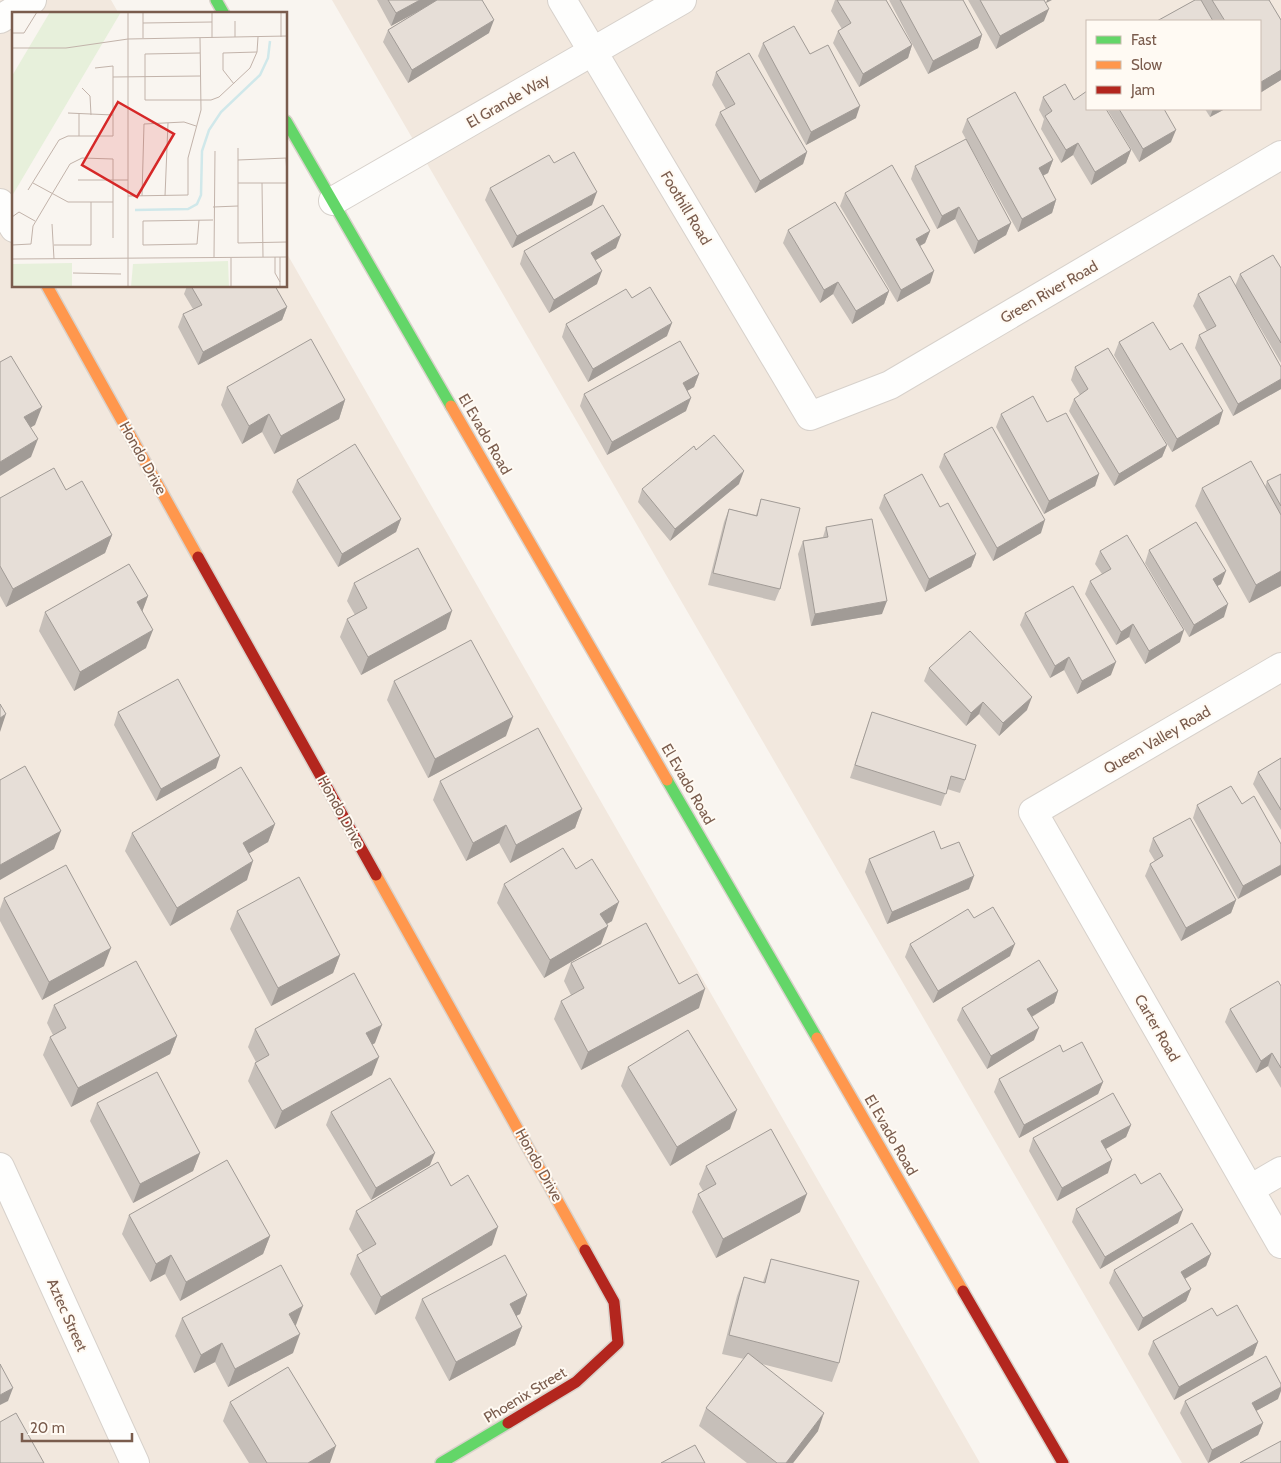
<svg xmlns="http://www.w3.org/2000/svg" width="1281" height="1463" font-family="Cabin,sans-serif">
<rect width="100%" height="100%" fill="#f9f5f0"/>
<path fill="#f2e8de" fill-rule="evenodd" d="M0 0H111L119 14H14V286H286V252L980 1463H0Z
M332 0H1281V1463H1182ZM1087 21H1260V109H1087Z"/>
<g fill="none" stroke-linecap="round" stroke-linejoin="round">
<defs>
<path id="street" d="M562 0 810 416 890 385 1281 155
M0 19 32 0
M333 201 682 0
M0 203 14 228
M1281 667 1033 812 1281 1244
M0 1167 135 1463
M1250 1189 1281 1171"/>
<path id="fast" d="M216 0 224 14
M286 121 451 406
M667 780 817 1038
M441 1463 508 1423"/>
<path id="slow" d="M47 286 198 557
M451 406 667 780
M376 875 585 1250
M817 1038 963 1291"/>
<path id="jam" d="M198 557 376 875
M963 1291 1063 1463
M508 1423 576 1382 618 1343 614 1302 585 1250"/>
</defs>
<use href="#street" stroke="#d7d1cb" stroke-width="30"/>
<use href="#fast" stroke="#d9d2cb" stroke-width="14"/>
<use href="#slow" stroke="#d9d2cb" stroke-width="14"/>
<use href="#jam" stroke="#d9d2cb" stroke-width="14"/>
<use href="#street" stroke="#fefefd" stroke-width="28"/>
<use href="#fast" stroke="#63d668" stroke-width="11"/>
<use href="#slow" stroke="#ff974d" stroke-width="11"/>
<use href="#jam" stroke="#b3261e" stroke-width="11"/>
</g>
<path fill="#c6bfb9" d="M377 0H482L489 33 408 83 383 42 388 30 417 12 391 26Z
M835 0H886L912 45 908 58 859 87 833 43 838 31 842 29 831 11Z
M889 0H963L982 35 978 48 928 74Z
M968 0H1044V21L996 49Z
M1195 0H1269L1281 20V80L1260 93V21H1157Z
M763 43 810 54 856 118 806 145 758 56Z
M716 72 807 152 803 164 755 193 715 125 720 112 726 109 712 85Z
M1043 97 1074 100 1131 150 1126 163 1091 185 1073 155 1061 163 1041 129 1044 119 1039 110Z
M1107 109H1164L1171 142 1139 162Z
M1205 109H1225L1210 117Z
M967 119 1053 160 1048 173 1043 176 1056 200 1052 213 1018 232 962 132Z
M554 163 592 205 512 248 485 200 490 188Z
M915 166 1011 223 1006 235 974 254 955 219 937 229 911 179Z
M845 193 930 231 925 243 920 246 930 283 897 302 840 206Z
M788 230 889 291 884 304 852 324 833 294 820 303 783 243Z
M616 248 595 260 597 284 549 313 520 264 524 251Z
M1281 268V363L1237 289 1281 367V389L1233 416 1195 348 1199 335 1207 331 1193 306 1198 294 1235 286 1240 274Z
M187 286H275L287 307 282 320 198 365 178 327 183 314 193 309 184 294Z
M632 298 667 336 588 382 562 337 566 324Z
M1119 342 1170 350 1219 424 1172 452 1114 355Z
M1075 367 1167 445 1162 457 1114 486 1069 411 1074 399 1080 395 1071 380Z
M699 374 694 387 687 391 686 411 607 455 580 406 584 394Z
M227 387 345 400 339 419 274 454 262 432 242 444 221 405Z
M1001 414 1047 422 1099 474 1095 486 1044 514 996 427Z
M944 454 1041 533 993 561 939 467Z
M1281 474V586L1249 603 1195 506 1202 488 1265 487 1267 481Z
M297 480 401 519 396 532 338 567 292 492Z
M739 484 670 541 638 502 642 489Z
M66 490 112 535 105 553 6 607 0 596V498Z
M884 495 940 507 976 554 971 567 925 592 879 508Z
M761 499 780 589 775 601 708 585 724 522 729 509 756 515Z
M826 527 882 614 811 626 798 554 803 541 823 537Z
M1149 550 1221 584 1217 586 1224 617 1189 637 1145 563Z
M1100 551 1180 642 1145 664 1129 637 1116 645 1085 594 1090 581 1102 574 1095 564Z
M354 583 446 629 361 675 340 637 347 619 355 615 347 601Z
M148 596 142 611 146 648 74 691 39 631 45 612Z
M1025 613 1111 675 1077 694 1064 670 1050 678 1020 625Z
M929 668 1027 710 999 736 979 714 966 726 924 681Z
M394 681 506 736 428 778 387 700Z
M118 712 216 768 156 801 114 725Z
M872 712 965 780 960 793 947 789 941 806 850 778Z
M1281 758V830L1253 784 1258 772Z
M440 781 582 809 575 828 510 863 499 843 466 861 433 800Z
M1242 804 1281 844 1238 899 1193 818 1197 805Z
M275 824 268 842 249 853 247 880 170 926 125 851 132 833Z
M1153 838 1236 900 1231 913 1181 941 1145 876 1150 864 1155 861 1149 851Z
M869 859 969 889 887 924 865 872Z
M576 869 612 921 607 924 601 944 544 978 497 903 504 884Z
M4 898 104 966 42 1000 0 921V909Z
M237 911 340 955 333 973 271 1006 230 929Z
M910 944 1010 956 933 1003 905 957Z
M571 963 679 984 699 1008 581 1070 554 1019 561 1001 571 995 564 981Z
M1281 986V1088L1268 1066 1256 1073 1225 1022 1230 1009Z
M1058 991 1054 1003 1032 1017 1034 1040 987 1069 957 1020 962 1008Z
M54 1005 177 1036 170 1054 71 1107 43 1055 50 1037 53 1035 47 1023Z
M255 1029 375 1043 372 1045V1075L275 1129 248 1081 255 1063 256 1062 248 1047Z
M1063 1052 1103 1082 1098 1094 1019 1138 994 1092 999 1079Z
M628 1067 730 1129 670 1166 621 1086Z
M97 1103 200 1153 193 1171 133 1203 90 1121Z
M331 1112 430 1165 371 1200 326 1125Z
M1131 1125 1126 1137 1106 1149 1108 1173 1057 1201 1029 1151 1033 1138Z
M706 1166 800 1212 716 1258 692 1212 698 1194 703 1191 699 1184Z
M1141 1184 1178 1223 1100 1269 1072 1222 1076 1209Z
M451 1186 492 1245 375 1315 350 1274 357 1255 363 1252 349 1229 356 1211Z
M129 1215 270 1236 263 1254 180 1301 165 1274 150 1282 122 1234Z
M1211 1254 1206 1266 1185 1279 1191 1289 1186 1301 1138 1331 1109 1283 1114 1270Z
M771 1259 839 1363 832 1382 762 1364 818 1431 793 1463H747L699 1426 706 1408 744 1359 722 1354 737 1296 744 1277 763 1282Z
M527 1295 520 1314 516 1316 522 1327 515 1345 449 1381 415 1318 422 1299Z
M1217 1316 1258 1342 1253 1355 1174 1400 1148 1354 1153 1341Z
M182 1318 296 1325 295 1326 293 1353 228 1387 215 1362 194 1373 175 1336Z
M1278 1399 1256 1411 1263 1423 1258 1435 1208 1463 1180 1413 1185 1401Z
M230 1402 330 1463H249L223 1421Z"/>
<path fill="#a19b96" d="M420 0H439L391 26 396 13Z
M1047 0H1052L1046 3Z
M1049 9 1044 21 996 49 1000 36Z
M494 20 489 33 408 83 412 70Z
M982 35 978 48 928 74 933 61Z
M912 45 908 58 859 87 863 74Z
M1281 70V80L1260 93V86L1261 82Z
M860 106 856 118 806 145 811 132Z
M1213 109H1225L1210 117Z
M1176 130 1171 142 1139 162 1143 149Z
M1078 143 1073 155 1061 163 1066 150Z
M1131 150 1126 163 1091 185 1095 172Z
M807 152 803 164 755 193 760 181Z
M1053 160 1048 173 1034 180 1039 168Z
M597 192 592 205 512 248 517 236Z
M1056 200 1052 213 1018 232 1022 219Z
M959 207 955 219 937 229 942 216Z
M1011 223 1006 235 974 254 978 241Z
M930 231 925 243 911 251 916 239Z
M621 235 616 248 586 266 591 253Z
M602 271 597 284 549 313 554 300Z
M934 271 930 283 897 302 901 290Z
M838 282 833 294 820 303 824 290Z
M889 291 884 304 852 324 856 311Z
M287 307 282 320 198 365 203 352Z
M672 323 667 336 588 382 593 369Z
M699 374 694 387 678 396 683 383Z
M1281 379V389L1233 416 1238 404Z
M691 398 686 411 607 455 612 442Z
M345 400 339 419 274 454 281 436Z
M42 407 35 425 18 435 24 417Z
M1223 411 1219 424 1172 452 1177 439Z
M269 414 262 432 242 444 249 426Z
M38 439 31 457 0 476V462Z
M1167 445 1162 457 1114 486 1119 474Z
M744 471 739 484 670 541 675 529Z
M1099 474 1095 486 1044 514 1049 501Z
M401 519 396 532 338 567 342 554Z
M1045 520 1041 533 993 561 997 548Z
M112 535 105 553 6 607 13 589Z
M976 554 971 567 925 592 929 579Z
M1226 571 1221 584 1208 591 1213 579Z
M1281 571V586L1249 603 1256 585Z
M148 596 141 615 137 602Z
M887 601 882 614 811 626 815 614Z
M1228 604 1224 617 1189 637 1194 625Z
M452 611 446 629 361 675 368 657Z
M1133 624 1129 637 1116 645 1121 632Z
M153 630 146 648 74 691 80 672Z
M1184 630 1180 642 1145 664 1149 651Z
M1069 657 1064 670 1050 678 1055 666Z
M1116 662 1111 675 1077 694 1082 681Z
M1032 697 1027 710 999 736 1003 723Z
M983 702 979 714 966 726 971 713Z
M6 714 0 732V718Z
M513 717 506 736 428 778 435 759Z
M220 756 216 768 156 801 161 789Z
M582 809 575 828 510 863 516 845Z
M275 824 268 842 236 861 243 843Z
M506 825 499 843 466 861 473 843Z
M61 831 54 849 0 880V865Z
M253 861 247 880 170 926 177 908Z
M1281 865V875L1238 899 1243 886Z
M974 876 969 889 887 924 892 912Z
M1236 900 1231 913 1181 941 1186 928Z
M619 902 612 921 593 932 600 914Z
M608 926 601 944 544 978 550 960Z
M1015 944 1010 956 933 1003 938 991Z
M111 948 104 966 42 1000 49 982Z
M340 955 333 973 271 1006 278 988Z
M705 989 699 1008 581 1070 588 1052Z
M1058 991 1054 1003 1023 1022 1027 1009Z
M382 1025 375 1043 359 1052 366 1033Z
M1039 1028 1034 1040 987 1069 991 1056Z
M177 1036 170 1054 71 1107 78 1088Z
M1272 1053 1268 1066 1256 1073 1261 1061Z
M379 1057 372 1075 275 1129 282 1111Z
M1103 1082 1098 1094 1019 1138 1024 1125Z
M737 1110 730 1129 670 1166 677 1147Z
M1131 1125 1126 1137 1097 1154 1101 1141Z
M200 1153 193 1171 133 1203 140 1184Z
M435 1153 430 1165 371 1200 376 1188Z
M1112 1160 1108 1173 1057 1201 1062 1188Z
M807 1194 800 1212 716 1258 723 1239Z
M1183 1210 1178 1223 1100 1269 1105 1257Z
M498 1227 492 1245 375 1315 381 1297Z
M270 1236 263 1254 180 1301 186 1282Z
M1211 1254 1206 1266 1176 1284 1181 1272Z
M171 1255 165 1274 150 1282 156 1264Z
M1191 1289 1186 1301 1138 1331 1143 1318Z
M527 1295 520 1314 504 1322 510 1304Z
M303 1306 296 1325 282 1332 289 1314Z
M522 1327 515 1345 449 1381 456 1362Z
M300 1334 293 1353 228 1387 235 1369Z
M1258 1342 1253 1355 1174 1400 1179 1387Z
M222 1343 215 1362 194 1373 201 1355Z
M1281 1387V1391L1278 1399 1247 1416 1252 1403Z
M13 1388 8 1401 0 1405V1395Z
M824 1413 818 1431 793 1463H786Z
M1263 1423 1258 1435 1208 1463 1212 1450Z
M336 1446 330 1463H308Z"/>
<path fill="#e6ded7" stroke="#a19b96" d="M388 0H420L396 13Z
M437 0H482L494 20 412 70 388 30Z
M837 0H886L912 45 863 74 838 31 851 23Z
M900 0H963L982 35 933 61Z
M980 0H1044L1049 9 1000 36Z
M1195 0H1201L1213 21H1157Z
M1212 0H1269L1281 20V70L1261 82 1260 79V21H1225Z
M794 26 810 54 828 45 860 106 811 132 763 43Z
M749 53 807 152 760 181 720 112 735 104 716 72Z
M1065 84 1074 100 1087 91V109H1106L1131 150 1095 172 1078 143 1066 150 1045 116 1052 111 1043 97Z
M1015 92 1053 160 1039 168 1056 200 1022 219 967 119Z
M1119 109H1164L1176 130 1143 149Z
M966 139 1011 223 978 241 959 207 942 216 915 166Z
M574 152 597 192 517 236 490 188 549 155 554 163Z
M892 165 930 231 916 239 934 271 901 290 845 193Z
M835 202 889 291 856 311 838 282 824 290 788 230Z
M603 205 621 235 591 253 602 271 554 300 524 251Z
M1273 255 1281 268V343L1240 274Z
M1230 276 1281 367V379L1238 404 1199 335 1216 326 1198 294Z
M191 286H275L287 307 203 352 183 314 202 305Z
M650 287 672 323 593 369 566 324 626 289 632 298Z
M1153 322 1170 350 1182 343 1223 411 1177 439 1119 342Z
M311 339 345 400 281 436 269 414 249 426 227 387Z
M680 341 699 374 683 383 691 398 612 442 584 394Z
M1108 348 1167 445 1119 474 1074 399 1088 389 1075 367Z
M11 356 42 407 24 417 38 439 0 462V362Z
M1033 396 1047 422 1066 413 1099 474 1049 501 1001 414Z
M992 427 1045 520 997 548 944 454Z
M714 435 744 471 675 529 642 489 694 446 696 450Z
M355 444 401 519 342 554 297 480Z
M1251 461 1281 515V571L1256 585 1202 488Z
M54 468 66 490 82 481 112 535 13 589 0 566V498Z
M922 474 940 507 948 503 976 554 929 579 884 495Z
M1281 474V506L1267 481Z
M761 499 800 508 780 589 713 573 729 509 757 516Z
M872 519 887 601 815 614 803 541 828 537 826 527Z
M1196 522 1226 571 1213 579 1228 604 1194 625 1149 550Z
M1127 535 1184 630 1149 651 1133 624 1121 632 1090 581 1111 569 1100 551Z
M418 548 452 611 368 657 347 619 367 608 354 583Z
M129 564 148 596 137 602 153 630 80 672 45 612Z
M1073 586 1116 662 1082 681 1069 657 1055 666 1025 613Z
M970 631 1032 697 1003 723 983 702 971 713 929 668Z
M471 640 513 717 435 759 394 681Z
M178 679 220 756 161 789 118 712Z
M0 704 6 714 0 718Z
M872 712 976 745 965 780 951 776 946 794 855 765Z
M538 728 582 809 516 845 506 825 473 843 440 781Z
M1281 758V810L1258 772Z
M25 766 61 831 0 865V780Z
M241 767 275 824 243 843 253 861 177 908 132 833Z
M1231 786 1242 804 1254 796 1281 844V865L1243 886 1197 805Z
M1190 818 1236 900 1186 928 1150 864 1163 856 1153 838Z
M934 831 941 849 959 842 974 876 892 912 869 859Z
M563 848 576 869 592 859 619 902 600 914 608 926 550 960 504 884Z
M66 865 111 948 49 982 4 898Z
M299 877 340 955 278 988 237 911Z
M993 907 1015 944 938 991 910 944 968 909 974 918Z
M646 923 679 984 697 974 705 989 588 1052 561 1001 584 988 571 963Z
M1039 960 1058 991 1027 1009 1039 1028 991 1056 962 1008Z
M136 961 177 1036 78 1088 50 1037 66 1028 54 1005Z
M354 973 382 1025 366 1033 379 1057 282 1111 255 1063 269 1055 255 1029Z
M1278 981 1281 986V1068L1272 1053 1261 1061 1230 1009Z
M688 1030 737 1110 677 1147 628 1067Z
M1082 1042 1103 1082 1024 1125 999 1079 1060 1045 1063 1052Z
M157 1072 200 1153 140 1184 97 1103Z
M390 1078 435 1153 376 1188 331 1112Z
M1113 1093 1131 1125 1101 1141 1112 1160 1062 1188 1033 1138Z
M771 1129 807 1194 723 1239 698 1194 716 1184 706 1166Z
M227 1160 270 1236 186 1282 171 1255 156 1264 129 1215Z
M438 1162 451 1186 468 1175 498 1227 381 1297 357 1255 376 1244 356 1211Z
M1160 1173 1183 1210 1105 1257 1076 1209 1135 1174 1141 1184Z
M1192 1223 1211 1254 1181 1272 1191 1289 1143 1318 1114 1270Z
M505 1255 527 1295 510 1304 522 1327 456 1362 422 1299Z
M771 1259 859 1281 839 1363 729 1335 744 1277 765 1283Z
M281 1265 303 1306 289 1314 300 1334 235 1369 222 1343 201 1355 182 1318Z
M1237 1305 1258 1342 1179 1387 1153 1341 1212 1308 1217 1316Z
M748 1353 824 1413 786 1463H777L706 1408Z
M1266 1356 1281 1384V1387L1252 1403 1263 1423 1212 1450 1185 1401Z
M0 1364 13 1388 0 1395Z
M288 1367 336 1446 308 1463H267L230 1402Z
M16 1413 44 1463H0V1422Z
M1281 1441V1463H1240Z
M695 1445 705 1463H661Z"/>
<g text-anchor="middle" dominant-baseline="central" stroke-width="4" stroke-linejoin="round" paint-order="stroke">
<g font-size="15" fill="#7a5c4d" stroke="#fffaf3">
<text transform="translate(508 101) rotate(-30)">El Grande Way</text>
<text transform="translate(686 208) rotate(59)">Foothill Road</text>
<text transform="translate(1049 292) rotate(-30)">Green River Road</text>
<text transform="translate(485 434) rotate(60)">El Evado Road</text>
<text transform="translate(143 458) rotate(61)">Hondo Drive</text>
<text transform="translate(1157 740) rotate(-30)">Queen Valley Road</text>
<text transform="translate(688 784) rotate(60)">El Evado Road</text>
<text transform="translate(341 812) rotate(61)">Hondo Drive</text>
<text transform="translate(1157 1028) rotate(60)">Carter Road</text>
<text transform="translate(891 1135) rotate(60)">El Evado Road</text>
<text transform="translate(539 1165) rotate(61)">Hondo Drive</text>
<text transform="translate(67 1315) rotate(66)">Aztec Street</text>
<text transform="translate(525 1395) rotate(-31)">Phoenix Street</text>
</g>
</g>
<g transform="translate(12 12)">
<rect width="275" height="275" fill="#f9f5f0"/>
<path d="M38 0H109L0 184V64ZM216 249 217 275H119L121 252ZM60 251V275H0V252Z" fill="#e7f0db"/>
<path fill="none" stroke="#d0e8ea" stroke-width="2.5" d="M123 198 176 197 185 192 189 183 190 139 197 118 209 100 248 63 256 46 258 29"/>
<path fill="none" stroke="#c2b3aa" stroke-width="1" d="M269 0V25M223 9V25M131 11 200 10M0 21H12L25 0M131 26V0M200 26V0M116 27 275 24M0 36H54L116 27M188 41 133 42V88H199L207 85 238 56 245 40 246 25M101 65 188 64M222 72 211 58V41L245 40M70 76 78 84 79 103M56 101 101 103M67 124V102M226 136V231L275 230M274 146 275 163M226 148 275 146M66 168H116M21 171 56 190H101M226 171H275M250 171 251 245M16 178 47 128 56 124H101V54L83 56M116 184 176 183V146L189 98 188 26M130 184 132 112 172 110 184 114M153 184 156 111M201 195 226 194M0 205 7 200 23 209M187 208 185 232 131 233V209L201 208M40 212 42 247M0 233 19 232 21 214 40 182 58 152 70 146 101 147V226M42 233H79V190M263 245V261L268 270M202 246 203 139M219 246V275M0 247 275 245M61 261 109 262M116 275V0M268 275V245"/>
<path fill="#d62828" fill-opacity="0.15" stroke="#d62828" stroke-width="2.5" d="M106 90 162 122 125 185 70 153Z"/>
<rect width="275" height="275" fill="none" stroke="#7a5c4d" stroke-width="2.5"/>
</g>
<rect x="1086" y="20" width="175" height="90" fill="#fffaf3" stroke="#cabbb1"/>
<rect x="1096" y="36" width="25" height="8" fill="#63d668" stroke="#cabbb1"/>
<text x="1131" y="45" font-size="15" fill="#7a5c4d">Fast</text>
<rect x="1096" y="61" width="25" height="8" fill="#ff974d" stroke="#cabbb1"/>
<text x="1131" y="70" font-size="15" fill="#7a5c4d">Slow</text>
<rect x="1096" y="86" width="25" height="8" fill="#b3261e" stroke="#cabbb1"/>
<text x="1131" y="95" font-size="15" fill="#7a5c4d">Jam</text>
<path d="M22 1433v8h110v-8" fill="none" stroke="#7a5c4d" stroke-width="2.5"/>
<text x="30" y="1433" font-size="15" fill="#7a5c4d" stroke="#fffaf3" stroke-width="4" paint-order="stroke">20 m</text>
</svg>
